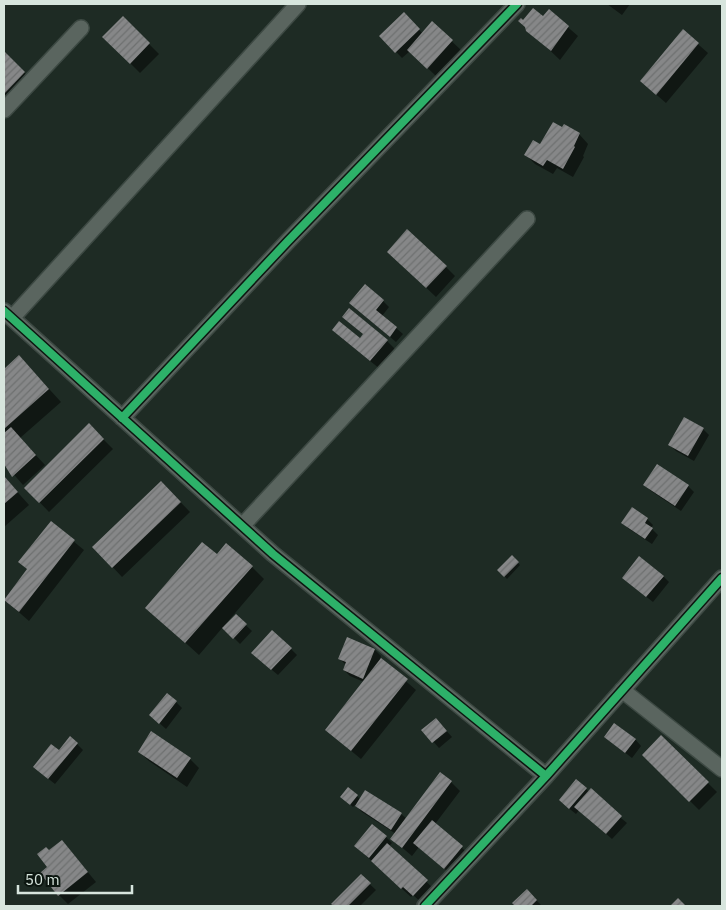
<svg xmlns="http://www.w3.org/2000/svg" width="726" height="910" font-family="'IBM Plex Sans',sans-serif">
<defs>
<pattern id="building-hatch" width="6" height="6" patternUnits="userSpaceOnUse" patternTransform="scale(1.25)"><rect width="6" height="6" fill="#868788"/><path d="M-1 1l2-2M0 6l6-6M5 7l2-2" fill="none" stroke="#6e7070"/></pattern>
</defs>
<rect width="100%" height="100%" fill="#1e2b24"/>
<path fill="#0007" d="M607 4H630L622 15Z
M549 11 578 36 560 60 535 36 523 22 543 18Z
M404 14 423 34 432 23 461 50 437 77 410 51 402 58 381 36Z
M123 18 159 54 140 73 104 37Z
M683 31 708 53 666 103 651 90Z
M4 53 37 85 4 120Z
M562 129 579 134 588 144 583 156 584 157 573 177 557 168 553 174 535 164 526 155Z
M398 261 446 267 455 276 436 297Z
M383 301 389 307 382 316 403 334 396 342 350 303Z
M344 317 387 341 396 350 380 369 343 339H360L364 335Z
M19 356 61 402 20 438 45 465 23 485 4 463V370Z
M89 425 113 449 49 512 26 488Z
M703 429 709 435 694 461 676 451 670 445Z
M4 477 29 505 4 527Z
M161 482 190 512 122 577 94 547Z
M645 485 688 486 694 492 681 511 651 491Z
M647 519 653 525 651 528 658 535 652 544 629 529 623 523Z
M51 523 84 550 29 621 5 600 28 570 20 562Z
M217 556 252 567 264 579 224 626 225 627 236 616 252 631 240 644 223 627 199 655 147 608Z
M512 557 520 565 507 579 499 570Z
M663 576 669 582 653 602 630 584Z
M291 649 297 655 278 675 259 659Z
M375 650 381 656 380 659 416 690 361 759 326 730 364 682 350 676 344 670 346 665 340 659Z
M176 702 182 708 166 729 157 721Z
M442 726 452 737 439 748 423 730Z
M605 737 635 739 641 746 632 758Z
M661 737 717 792 699 810 644 755Z
M77 744 83 750 55 784 41 773Z
M139 752 190 759 199 768 187 787 149 761Z
M576 781 627 823 612 839 579 810 576 814 566 806Z
M451 782 460 791 435 824 471 856 454 877 419 847 412 856 392 839 396 834 362 812 355 805 353 807 342 797 349 789 361 800 401 814 407 819Z
M386 837 392 843 389 846 436 891 423 904 413 895 411 897 362 852Z
M62 841 96 882 68 904 59 895 49 867V852Z
M361 876 376 890 360 906H335L333 904Z
M527 891 542 906H517L514 903Z"/>
<path fill="url(#building-hatch)" d="M533 8 543 16 549 9 569 26 551 51 526 31 525 27 518 21 521 18 523 20Z
M404 12 420 29 395 53 379 36Z
M123 16 150 43 130 64 102 37Z
M432 21 453 40 427 69 407 50Z
M683 29 699 43 656 95 640 81Z
M4 51 25 72 4 94Z
M553 122 562 127 564 124 580 133 574 146 575 147 563 169 547 160 543 166 524 155 533 140 540 144Z
M407 229 447 266 426 288 387 252Z
M365 284 384 300 376 310 397 327 390 337 349 303Z
M349 308 388 340 370 361 332 330 339 321 360 338 363 334 342 317Z
M19 355 49 389 4 429V369Z
M684 417 704 428 688 456 668 445Z
M89 423 104 439 39 503 24 488Z
M11 427 36 455 12 477 4 464V433Z
M657 464 689 485 675 506 643 485Z
M4 476 18 492 4 504Z
M161 481 181 502 112 568 92 547Z
M632 507 648 518 645 523 653 528 645 539 621 523Z
M51 521 75 540 19 612 4 600 27 569 18 562Z
M202 542 217 554 226 543 253 566 185 643 145 608Z
M512 555 519 562 504 577 497 570Z
M639 556 664 576 646 597 622 578Z
M236 614 247 624 233 639 222 628Z
M272 630 292 648 271 670 251 653Z
M347 637 375 649 363 679 343 670 346 662 338 659Z
M381 658 408 679 351 751 325 730Z
M167 693 177 701 159 724 149 715Z
M436 718 447 731 432 743 421 730Z
M614 723 636 739 625 753 604 737Z
M151 731 191 758 177 778 138 752Z
M661 735 709 782 689 802 642 755Z
M70 736 78 743 48 779 33 767 51 744 59 750Z
M440 772 452 781 402 848 390 839Z
M576 779 587 788 569 809 559 800Z
M348 787 358 795 350 805 340 797Z
M591 788 622 816 606 834 574 807Z
M365 790 402 813 391 830 355 806Z
M432 820 463 846 444 869 413 843Z
M372 824 387 836 369 858 354 846Z
M62 840 88 872 58 896 40 873 47 867 37 854 46 847 49 850Z
M387 843 428 880 413 896 403 887 401 889 371 861Z
M361 874 371 883 348 906H334L331 904Z
M527 889 537 900 531 906H515L512 903Z
M678 898 686 906H670Z"/>
<g fill="none" stroke-linecap="round" stroke-linejoin="round">
<defs>
<path id="minor" d="M4 110 81 28
M4 311 273 554 546 776
M12 318 298 4
M122 418 288 241 517 4
M242 526 527 219
M622 690 722 769
M425 906 546 776 722 578"/>
</defs>
<use href="#minor" stroke="#3d4943" stroke-width="18"/>
<use href="#minor" stroke="#5a655f" stroke-width="15"/>
<defs>
<path id="cycleway" d="M4 311 273 554 546 776
M122 418 288 241 517 4
M425 906 546 776 722 578"/>
</defs>
<use href="#cycleway" stroke="#0c1610" stroke-width="11"/>
<use href="#cycleway" stroke="#2db169" stroke-width="8"/>
</g>
<rect width="726" height="910" fill="none" stroke="#d7e5dd" stroke-width="10"/>
<path d="M18 885v8h114v-8" fill="none" stroke="#d7e5dd" stroke-width="2.5"/>
<text x="25" y="885" font-size="15" fill="#d7e5dd" stroke="#0c1610" stroke-width="4" paint-order="stroke">50 m</text>
</svg>
